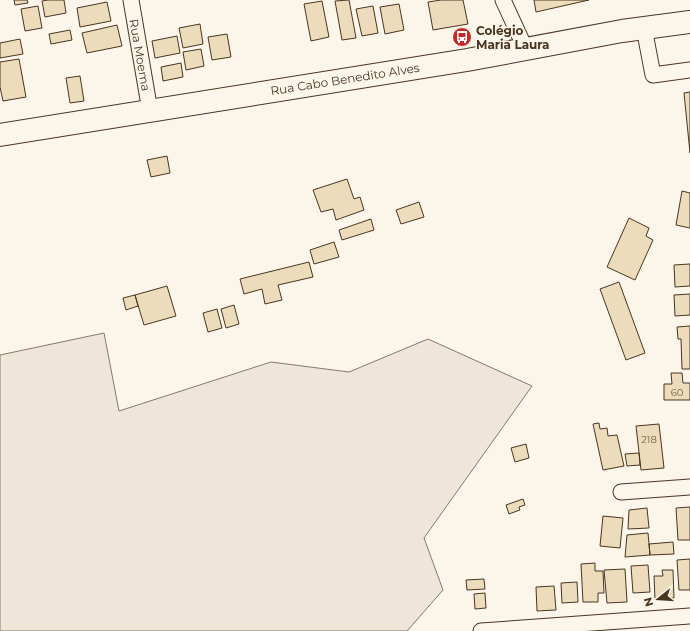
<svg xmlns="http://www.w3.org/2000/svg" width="690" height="631" font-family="Montserrat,sans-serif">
<rect width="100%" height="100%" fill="#fbf6e9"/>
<path fill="#ede6d9" stroke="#887966" d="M104 333 119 411 271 362 349 372 428 339 532 386 424 538 443 590 407 631H0V355Z"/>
<path fill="#ecdcbc" stroke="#4a3520" d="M14 0H27L28 3 15 5Z
M48 0H64L66 13 45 17 42 1Z
M349 0 356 38 342 40 335 1Z
M441 0H463L468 24 433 30 428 2Z
M534 0H589L536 12Z
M322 1 329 37 311 41 304 4Z
M107 2 111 21 80 27 77 8Z
M399 4 404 30 385 34 380 7Z
M38 6 42 28 25 31 21 9Z
M373 6 378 33 362 36 356 9Z
M200 24 203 44 183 48 179 28Z
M117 25 122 46 87 53 82 33Z
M70 30 72 40 51 44 49 34Z
M227 34 231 57 212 60 208 37Z
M177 36 180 53 155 58 152 41Z
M20 39 23 54 0 58V43Z
M201 49 204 66 186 70 183 52Z
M19 59 26 97 3 101 0 87V62Z
M181 63 183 77 163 81 161 67Z
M80 76 84 101 70 103 66 78Z
M690 92V153L684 93Z
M167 156 170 173 151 177 147 160Z
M347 179 354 199 360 197 364 210 336 220 333 209 321 212 313 190Z
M682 191 690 193V228L676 225Z
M419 202 424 217 401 224 396 210Z
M629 218 649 228 646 236 653 240 635 280 607 267Z
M371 219 374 230 342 240 339 230Z
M334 242 339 257 314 264 310 250Z
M309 262 313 277 278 285 282 300 265 304 262 289 244 294 240 279Z
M690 264V286L675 287 674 265Z
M619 282 645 353 626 360 600 289Z
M167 286 176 316 144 325 135 295Z
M690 294V315L675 316 674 295Z
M135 295 138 306 126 310 123 298Z
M234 305 239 324 226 328 221 309Z
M217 309 222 328 208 332 203 313Z
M690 326V369H682L681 339H678L677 327Z
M671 373H682L683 383H690V400H664V384H672Z
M599 423 600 429 607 428 608 436 617 435 624 466 603 470 593 424Z
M659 424 664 468 641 470 636 426Z
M526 444 529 458 515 462 511 448Z
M639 453 640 465 627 466 625 454Z
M523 499 525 505 519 507 520 510 509 514 506 505Z
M690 507V540H678L676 508Z
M647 508 649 528 628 529 629 510Z
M603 516 623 518 620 548 600 546Z
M648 533 650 555 625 557 627 535Z
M673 542 674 554 650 555 649 544Z
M690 559V590H679L677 560Z
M595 563V571H603L604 593H598V602H583L581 564Z
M648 565 650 592 633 593 631 566Z
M625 569 627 602 607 603 604 570Z
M662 570H673L674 598 655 599 654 576H663Z
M484 579 485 589 467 590 466 580Z
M577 582 578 602 562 603 561 583Z
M554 586 556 610 537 611 536 587Z
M485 593 486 608 475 609 474 594Z"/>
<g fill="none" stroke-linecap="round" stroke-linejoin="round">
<defs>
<path id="minor" d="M131 0 150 111
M503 0 526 50
M644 28 653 75 690 70
M621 492 690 487
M481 631 690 616"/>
<path id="primary" d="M0 135 467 60 622 31 690 22"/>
</defs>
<use href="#minor" stroke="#4a3520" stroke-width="17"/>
<use href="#primary" stroke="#4a3520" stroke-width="24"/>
<use href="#minor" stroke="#fbf6e9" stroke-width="15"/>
<use href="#primary" stroke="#fbf6e9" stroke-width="22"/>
</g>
<defs>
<symbol id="bus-disc" viewBox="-11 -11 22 22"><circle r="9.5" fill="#c62828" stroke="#fbf6e9"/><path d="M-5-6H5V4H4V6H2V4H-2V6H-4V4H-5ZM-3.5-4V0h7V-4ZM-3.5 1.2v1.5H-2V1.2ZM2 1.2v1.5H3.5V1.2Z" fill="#fff"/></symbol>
</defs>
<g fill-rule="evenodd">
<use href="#bus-disc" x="451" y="26" width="22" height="22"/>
</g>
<g text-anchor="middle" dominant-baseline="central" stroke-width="3" stroke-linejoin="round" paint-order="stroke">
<g font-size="10" fill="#725f47">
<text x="677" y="392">60</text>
<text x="649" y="439">218</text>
</g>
<g font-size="12" font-weight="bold" fill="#4a3520" stroke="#fbf6e9" text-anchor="start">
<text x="476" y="30">Colégio<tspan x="476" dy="14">Maria Laura</tspan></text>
</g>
<g font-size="12" fill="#4a3520" stroke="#fbf6e9">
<text transform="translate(140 55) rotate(80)">Rua Moema</text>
<text transform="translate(345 79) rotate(-9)">Rua Cabo Benedito Alves</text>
</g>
</g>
<g transform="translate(658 599) rotate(253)" stroke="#fbf6e9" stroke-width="3" paint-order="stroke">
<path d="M0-3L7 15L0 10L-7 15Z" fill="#4a3520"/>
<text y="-6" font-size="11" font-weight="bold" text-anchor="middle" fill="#4a3520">N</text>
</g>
</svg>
